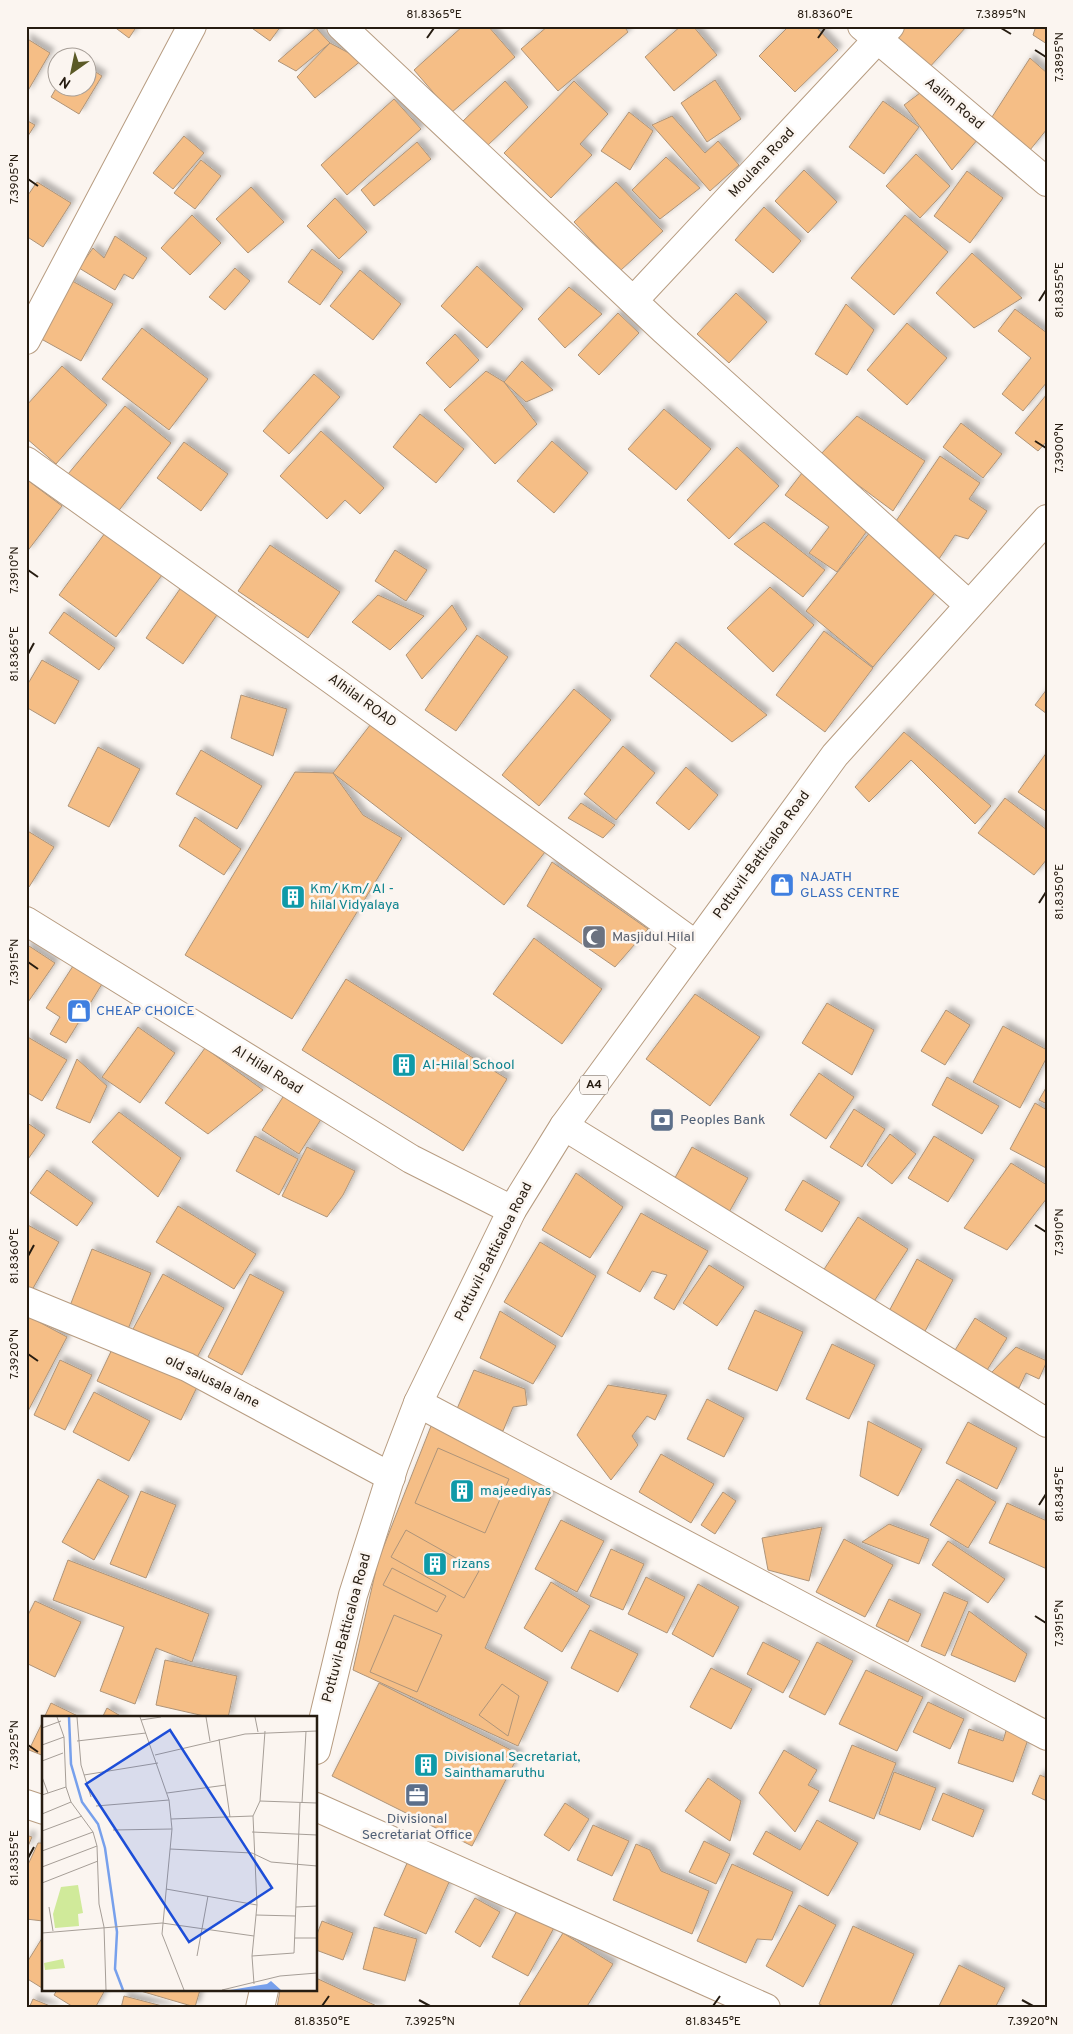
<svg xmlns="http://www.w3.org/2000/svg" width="1073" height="2034" font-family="Overpass,sans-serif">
<defs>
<filter id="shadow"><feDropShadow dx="4.5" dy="-4.5" stdDeviation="2.5" flood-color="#0004"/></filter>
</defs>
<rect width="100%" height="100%" fill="#fbf5f0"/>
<path fill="#f5be86" stroke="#ae9479" filter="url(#shadow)" d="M113 26H137L129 38Z
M249 26H281L270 41Z
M463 26H488L515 57 451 113 414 70Z
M548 26H624L628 32 558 91 521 49Z
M681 26H693L717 55 674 91 645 57Z
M789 26H815L838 50 795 92 759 56Z
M904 26H967L928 69 894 38Z
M1036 26H1047V44L1033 35Z
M316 28 330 43 296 71 278 61Z
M26 38 50 53 26 94Z
M330 43 362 60 315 98 297 77Z
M1030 58 1047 73V129L1030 150 992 117Z
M88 67 102 76 79 114 51 97 58 85V88H88Z
M715 80 741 119 707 142 681 103Z
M505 81 528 107 487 146 463 121Z
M574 81 608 114 580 144 592 155 551 198 504 153Z
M920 93 978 139 952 170 904 105Z
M394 99 421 129 347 195 321 165Z
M883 101 919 127 884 174 849 147Z
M629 112 653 131 630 170 601 151Z
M672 116 705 153 718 141 739 165 710 191 652 125Z
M26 120 35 125 26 139Z
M184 136 204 153 173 189 153 173Z
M417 142 431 159 374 206 361 190Z
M916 154 950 186 920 218 886 186Z
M666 157 700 188 660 219 632 190Z
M201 160 221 176 195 209 174 193Z
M804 170 837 202 808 233 775 201Z
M967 171 1003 198 970 243 934 216Z
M37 182 71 203 43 247 26 236V198Z
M616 182 663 231 620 271 574 222Z
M251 187 284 222 248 253 216 219Z
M335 198 367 232 339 259 307 226Z
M764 207 801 241 773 273 735 240Z
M192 215 221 243 190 275 161 248Z
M905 215 948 252 894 315 851 278Z
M115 236 147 258 133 279 124 274 115 290 79 268 93 248 104 258Z
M312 249 343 272 320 305 288 282Z
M972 253 1022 298 974 328 936 293Z
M477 266 523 309 487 348 441 306Z
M235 268 250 281 225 310 209 297Z
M360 270 401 304 373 340 330 306Z
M67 278 113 304 81 361 34 335Z
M569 287 602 314 565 348 538 319Z
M736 293 767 322 729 363 697 334Z
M846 304 874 330 847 375 815 354Z
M1015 309 1047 333V382L1023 411 1002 394 1031 358 998 331Z
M618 313 639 333 599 375 578 355Z
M907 323 947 358 907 405 867 370Z
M142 328 208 379 169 430 102 379Z
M455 334 479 360 450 388 426 363Z
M522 361 553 390 526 402 504 382Z
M62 366 107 405 56 464 26 438V406Z
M486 371 504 382 537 424 495 464 444 410Z
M314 374 340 397 289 454 263 431Z
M1047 394V441L1038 451 1015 433Z
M125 406 171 443 117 513 68 474Z
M664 409 711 449 676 490 628 449Z
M420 414 464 449 436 483 393 447Z
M857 416 925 461 893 511 819 456Z
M961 423 1002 454 983 478 943 447Z
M321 431 384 488 360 514 345 500 327 519 280 476Z
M552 441 588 473 554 513 517 481Z
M184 442 228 474 201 511 157 478Z
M737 447 779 486 729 539 687 500Z
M940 456 980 483 969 499 987 511 968 539 955 535 937 562 890 530Z
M802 473 872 524 837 572 809 553 829 527 785 495Z
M26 479 62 506 26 553Z
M764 522 825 570 803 597 734 544Z
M871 531 939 588 873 667 806 611Z
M105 533 162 575 116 637 59 595Z
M270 545 340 592 308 638 238 591Z
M395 550 427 570 406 601 375 581Z
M182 586 219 612 183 664 146 638Z
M770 587 814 625 773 672 727 628Z
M378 595 424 616 390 650 352 622Z
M452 605 467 629 422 679 406 655Z
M64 612 115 648 99 670 49 633Z
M824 631 873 668 825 732 776 695Z
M477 635 508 657 456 731 425 710Z
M676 642 767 715 732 742 650 676Z
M42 660 79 681 55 724 26 707V687Z
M574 689 611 720 539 806 502 775Z
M1047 689V714L1035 705Z
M241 695 287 709 273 756 231 738Z
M374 720 545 852 504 905 333 773Z
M904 732 991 806 975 824 911 760 869 802 855 787Z
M623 746 655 773 616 820 584 794Z
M98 747 140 769 109 827 68 806Z
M201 750 262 786 237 829 176 794Z
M1047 752V812L1018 792Z
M686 767 718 795 689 830 656 803Z
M295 772 333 773 363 815 402 838 292 1019 185 955Z
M1005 798 1047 830V859L1034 875 978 833Z
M581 803 615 825 603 838 568 818Z
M195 817 241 849 224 875 179 846Z
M26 830 54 847 29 887 26 885Z
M552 862 648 929 615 967 527 906Z
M534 938 602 989 562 1044 493 994Z
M26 944 55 963 26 1005Z
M73 966 102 984 66 1043 50 1034 60 1017 46 1008Z
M346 979 507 1079 463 1151 302 1050Z
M695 994 760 1037 710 1106 646 1059Z
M827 1003 874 1030 852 1075 802 1043Z
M946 1010 970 1025 945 1065 921 1051Z
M1003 1026 1047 1050V1057L1020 1108 973 1082Z
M138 1027 175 1053 140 1103 102 1077Z
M26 1036 67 1060 42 1101 26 1092Z
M205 1048 263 1090 208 1134 165 1103Z
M77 1059 107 1086 90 1123 56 1108Z
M819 1073 854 1097 826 1139 790 1115Z
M947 1077 999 1106 982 1134 932 1105Z
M1047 1086V1104L1039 1100Z
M288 1089 325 1113 299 1154 262 1130Z
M1035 1103 1047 1110 1046 1168 1010 1149Z
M854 1109 885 1129 862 1167 830 1147Z
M119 1112 181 1158 158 1197 92 1142Z
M26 1122 45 1135 26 1162Z
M890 1134 916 1154 892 1184 867 1165Z
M255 1136 298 1159 279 1195 236 1171Z
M934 1136 974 1160 948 1202 908 1178Z
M307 1147 355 1171 343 1195 327 1217 282 1196Z
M692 1147 748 1178 727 1216 671 1185Z
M1011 1163 1047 1185V1198L1007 1250 964 1228Z
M47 1170 93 1203 77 1226 30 1193Z
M576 1173 623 1207 590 1258 542 1230Z
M803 1180 840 1202 822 1232 785 1210Z
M178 1206 256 1254 234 1289 156 1242Z
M641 1213 708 1251 674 1310 654 1298 667 1275 652 1271 640 1292 607 1273Z
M858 1217 908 1249 871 1306 821 1274Z
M26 1224 59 1242 27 1299 26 1298Z
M540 1242 596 1276 562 1337 504 1302Z
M92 1249 151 1273 126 1334 68 1311Z
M917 1259 953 1280 924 1333 888 1313Z
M709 1265 744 1287 717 1326 683 1303Z
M163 1274 224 1308 194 1363 133 1329Z
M250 1274 284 1292 242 1375 208 1357Z
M755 1310 803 1332 777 1391 728 1369Z
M500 1311 556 1346 533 1384 480 1358Z
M26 1315 67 1337 27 1413H26Z
M975 1318 1007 1338 984 1375 952 1355Z
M115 1343 199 1383 181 1420 97 1381Z
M832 1344 875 1365 849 1419 806 1399Z
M1016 1347 1047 1361 1039 1379 1026 1373 1019 1388 990 1374Z
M60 1360 92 1375 65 1430 34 1415Z
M474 1370 525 1389 527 1405 513 1407 503 1431 456 1411Z
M608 1385 667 1395 655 1420 647 1416 632 1436 638 1445 611 1480 577 1435Z
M94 1392 150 1421 129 1461 73 1432Z
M707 1399 744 1418 724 1457 687 1439Z
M433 1421 556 1485 485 1648 548 1682 518 1746 353 1670 378 1561Z
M868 1421 922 1449 898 1496 860 1476Z
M968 1422 1017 1448 997 1489 946 1463Z
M438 1448 509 1479 485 1533 415 1503Z
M661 1454 714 1484 691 1523 639 1492Z
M98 1479 129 1496 94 1560 62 1542Z
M957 1479 996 1502 968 1548 930 1525Z
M141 1491 176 1505 146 1578 110 1564Z
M723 1492 736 1501 715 1534 701 1525Z
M1007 1503 1047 1521V1569L989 1543Z
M561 1520 604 1541 577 1592 535 1569Z
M889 1524 929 1539 919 1564 862 1542Z
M822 1527 809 1581 768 1570 762 1538Z
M406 1530 479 1571 464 1598 391 1557Z
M844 1539 893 1565 865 1617 816 1592Z
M948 1541 1005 1579 988 1603 932 1565Z
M611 1549 644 1564 623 1610 590 1596Z
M68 1560 209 1614 192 1662 156 1648 135 1704 100 1691 124 1627 53 1600Z
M392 1568 446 1596 437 1612 383 1585Z
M646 1577 685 1597 667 1633 628 1614Z
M551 1582 590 1606 562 1652 524 1628Z
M698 1584 739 1607 713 1657 672 1634Z
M944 1592 968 1602 945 1656 921 1646Z
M889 1599 921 1614 908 1642 876 1626Z
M35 1601 81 1622 55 1677 26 1663V1619Z
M969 1611 1027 1654 1015 1682 951 1655Z
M394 1615 442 1635 417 1692 370 1672Z
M590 1630 638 1654 618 1692 571 1668Z
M763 1642 800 1661 783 1693 747 1674Z
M817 1642 853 1661 825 1715 789 1697Z
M165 1660 237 1676 228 1718H213L156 1705Z
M711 1668 752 1689 731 1729 690 1707Z
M866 1670 923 1697 897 1751 839 1724Z
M379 1683 519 1754 472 1846 332 1776Z
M502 1684 519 1696 508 1736 479 1715Z
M928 1702 964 1719 950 1749 913 1732Z
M51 1703 82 1718H44Z
M107 1708 124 1718H102Z
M44 1719V1756L29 1750Z
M1008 1724 1031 1731 1013 1782 958 1763 969 1729 1003 1741Z
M852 1745 896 1763 874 1819 829 1801Z
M784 1750 817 1770 808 1785 819 1791 795 1832 759 1793Z
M894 1772 936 1788 920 1830 879 1814Z
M1040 1775 1047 1778V1801L1032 1794Z
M708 1778 741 1801 730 1841 685 1811Z
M943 1793 984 1810 973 1837 932 1820Z
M565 1803 589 1819 569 1851 544 1835Z
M817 1820 858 1843 828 1896 753 1854 766 1831 800 1850Z
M593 1825 629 1841 612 1876 577 1860Z
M26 1835 32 1837 26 1851Z
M704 1841 730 1854 716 1884 689 1872Z
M38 1843H44L43 1921 26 1919V1869Z
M636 1844 650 1850 661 1871 709 1891 692 1934 613 1900Z
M408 1861 450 1880 426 1934 384 1915Z
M732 1864 793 1892 772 1940 757 1939 746 1963 697 1941Z
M475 1898 500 1912 480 1947 455 1932Z
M799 1905 836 1925 803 1987 766 1966Z
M519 1907 555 1926 528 1976 492 1957Z
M322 1921 353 1933 343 1960 316 1950V1937Z
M853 1926 914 1954 890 2008H827L819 2004Z
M374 1927 417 1939 405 1981 363 1969Z
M563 1933 613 1964 586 2008H525L519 2004Z
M44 1935V1985L42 1988 26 1978V1964Z
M959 1965 1005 1988 995 2008H938Z
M316 1978 381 2008H277L280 1990H316Z
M57 1990H105L95 2008H75L54 1995Z
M137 1990H200L195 2007Z
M124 1996 170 2008H121Z
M33 1999 55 2008H29Z"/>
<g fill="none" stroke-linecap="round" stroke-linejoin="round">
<defs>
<path id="street" d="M341 26 664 330 969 605
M862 26 1047 182
M634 300 890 26
M26 340 192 26
M26 461 335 682 696 945
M26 921 411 1159 512 1210
M564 1126 1047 1423
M26 1301 187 1367 391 1477
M418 1403 1047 1736
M26 1804 44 1810
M316 1807 766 2008"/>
<path id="highway" d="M316 1750 353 1595 394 1466 418 1403 512 1210 564 1126 835 755 1047 519
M260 2008 264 1990"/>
</defs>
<use href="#street" stroke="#b79c81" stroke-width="30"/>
<use href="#highway" stroke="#b79c81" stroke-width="30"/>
<use href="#street" stroke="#fff" stroke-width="28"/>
<use href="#highway" stroke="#fff" stroke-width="28"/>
</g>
<path fill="none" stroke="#261c11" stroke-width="2" d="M1001 28 1011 34M427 38 434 28M818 38 825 28M1035 50 1046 57M28 179 38 186M1039 301 1046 290M1035 441 1046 448M28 570 38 577M28 654 34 643M1039 903 1046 892M28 962 38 969M1035 1225 1046 1232M28 1256 34 1245M28 1354 38 1361M1039 1505 1046 1494M1035 1616 1046 1623M28 1745 38 1752M28 1858 34 1847M419 2000 430 2006M1022 2000 1033 2006M322 2006 329 1996M713 2006 720 1996"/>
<defs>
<symbol id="shop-square" viewBox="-11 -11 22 22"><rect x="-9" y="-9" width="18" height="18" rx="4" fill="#3f7fe0" stroke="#fbf5f0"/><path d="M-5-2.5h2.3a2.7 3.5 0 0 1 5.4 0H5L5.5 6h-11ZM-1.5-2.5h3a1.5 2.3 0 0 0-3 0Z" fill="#fff"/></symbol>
<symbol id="building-square" viewBox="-11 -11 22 22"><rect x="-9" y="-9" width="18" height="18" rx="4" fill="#0f9aa8" stroke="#fbf5f0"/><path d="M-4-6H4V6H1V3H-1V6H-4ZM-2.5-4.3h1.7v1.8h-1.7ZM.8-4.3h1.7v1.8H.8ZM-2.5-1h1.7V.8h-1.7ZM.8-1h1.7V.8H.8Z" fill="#fff"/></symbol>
<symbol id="mosque-square" viewBox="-11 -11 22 22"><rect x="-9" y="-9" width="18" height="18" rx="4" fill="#6b7280" stroke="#fbf5f0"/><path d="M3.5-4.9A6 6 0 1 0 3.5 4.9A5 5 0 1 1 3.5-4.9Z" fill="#fff"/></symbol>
<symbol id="bank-square" viewBox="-11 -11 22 22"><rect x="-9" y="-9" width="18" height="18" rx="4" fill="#5c6f8a" stroke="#fbf5f0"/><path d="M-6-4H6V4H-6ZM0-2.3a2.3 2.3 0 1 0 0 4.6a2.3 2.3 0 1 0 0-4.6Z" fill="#fff"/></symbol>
<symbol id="office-square" viewBox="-11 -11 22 22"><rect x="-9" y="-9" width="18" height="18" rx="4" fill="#5c6f8a" stroke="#fbf5f0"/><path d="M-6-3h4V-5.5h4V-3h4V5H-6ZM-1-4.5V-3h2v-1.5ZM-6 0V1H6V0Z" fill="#fff"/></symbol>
</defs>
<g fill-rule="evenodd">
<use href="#shop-square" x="768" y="871" width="28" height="28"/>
<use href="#building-square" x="279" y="883" width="28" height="28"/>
<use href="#mosque-square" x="580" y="923" width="28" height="28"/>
<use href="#shop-square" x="65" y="997" width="28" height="28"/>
<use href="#building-square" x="390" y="1051" width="28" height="28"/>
<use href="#bank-square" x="648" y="1106" width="28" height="28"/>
<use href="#building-square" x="448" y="1477" width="28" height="28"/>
<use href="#building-square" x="421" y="1550" width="28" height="28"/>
<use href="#building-square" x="412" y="1751" width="28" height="28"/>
<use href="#office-square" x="403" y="1781" width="28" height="28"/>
</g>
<g text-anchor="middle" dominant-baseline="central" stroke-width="5" stroke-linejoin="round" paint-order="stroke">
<rect fill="#fbf5f0" stroke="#665d54" stroke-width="1" x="580" y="1075.5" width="28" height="19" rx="4"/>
<g font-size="12" font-weight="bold" fill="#261c11">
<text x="594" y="1085">A4</text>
</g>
<g font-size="14" fill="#261c11" stroke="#fbf5f0">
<text transform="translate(954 104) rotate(40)">Aalim Road</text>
<text transform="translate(762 163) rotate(-47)">Moulana Road</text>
<text transform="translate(362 701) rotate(36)">Alhilal ROAD</text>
<text transform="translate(762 855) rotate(-54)">Pottuvil-Batticaloa Road</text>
<text transform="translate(267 1070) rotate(32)">Al Hilal Road</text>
<text transform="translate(494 1252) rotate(-63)">Pottuvil-Batticaloa Road</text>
<text transform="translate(212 1382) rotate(26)">old salusala lane</text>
<text transform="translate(347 1628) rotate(-75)">Pottuvil-Batticaloa Road</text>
</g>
<g font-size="14" fill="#366cbe" stroke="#fbf5f0" text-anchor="start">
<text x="800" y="877">NAJATH<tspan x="800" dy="16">GLASS CENTRE</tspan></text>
<text x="96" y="1011">CHEAP CHOICE</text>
</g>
<g font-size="14" fill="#0d838f" stroke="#fbf5f0" text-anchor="start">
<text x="310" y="889">Km/ Km/ Al -<tspan x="310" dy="16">hilal Vidyalaya</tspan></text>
<text x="422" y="1065">Al-Hilal School</text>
<text x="480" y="1491">majeediyas</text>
<text x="452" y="1564">rizans</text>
<text x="444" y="1757">Divisional Secretariat,<tspan x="444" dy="16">Sainthamaruthu</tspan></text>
</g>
<g font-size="14" fill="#5b616d" stroke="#fbf5f0" text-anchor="start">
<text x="612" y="937">Masjidul Hilal</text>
</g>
<g font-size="14" fill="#4e5e75" stroke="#fbf5f0" text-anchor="start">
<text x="680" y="1120">Peoples Bank</text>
<text x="417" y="1819" text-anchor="middle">Divisional<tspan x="417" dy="16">Secretariat Office</tspan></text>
</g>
</g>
<g transform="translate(42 1716)">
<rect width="275" height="275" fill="#fbf5f0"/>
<path d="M36 169 41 197 36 198 37 210 13 212 11 198 19 171ZM21 243 23 252 3 254 2 247Z" fill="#d0ea9a"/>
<path d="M229 265 239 274H188L225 268Z" fill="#77a0ec"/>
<path fill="none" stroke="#77a0ec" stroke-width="2.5" d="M27 1 29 48 40 86 56 108 63 132 75 216 73 253 81 274"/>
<path fill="none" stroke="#a69e97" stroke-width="1" d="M15 1 22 21 24 71 29 86 51 116 55 130 57 188 62 211 64 274M35 1 39 49 49 81M98 1 127 84 130 113 120 218 142 274M164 1 168 25M213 1 216 16M99 4 119 1M0 12 19 5M177 23 188 101M35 25 104 17M0 29 22 21M113 39 203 18 275 15M0 45 21 37M42 59 116 47M0 61 6 77M125 77 184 69M0 79 24 71M218 85 223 15M260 87 264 15M54 90 127 84M0 98 29 86M211 100 215 189 210 240 212 268M129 103 211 100 218 85 275 87M71 114 130 113M0 115 40 100M210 116 275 119M128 133 210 137 229 146 275 150M0 135 51 116M0 151 55 130M0 167 56 145M124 173 215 189M7 191 11 215M254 191 275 190M214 199 253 200M0 217 120 207 212 220M253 222H275M155 240 166 180M210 240 252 237 258 87M180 274 238 260 275 257"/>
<path fill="#1d4ed8" fill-opacity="0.15" stroke="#1d4ed8" stroke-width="2.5" d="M128 14 230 172 147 226 44 68Z"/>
<rect width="275" height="275" fill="none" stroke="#261c11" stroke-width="2.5"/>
</g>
<rect width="1073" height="2034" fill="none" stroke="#fbf5f0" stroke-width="55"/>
<g transform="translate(72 72) rotate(213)"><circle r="24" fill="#fbf5f0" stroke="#a69e97"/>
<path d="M0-4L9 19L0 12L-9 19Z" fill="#5b5a27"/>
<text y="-8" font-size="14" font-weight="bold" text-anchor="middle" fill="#261c11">N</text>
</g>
<rect x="28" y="28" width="1018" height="1978" fill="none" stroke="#261c11" stroke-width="2"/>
<g font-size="12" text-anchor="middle" fill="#261c11">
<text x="434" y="18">81.8365°E</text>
<text x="825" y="18">81.8360°E</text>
<text x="1001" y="18">7.3895°N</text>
<text transform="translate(1059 57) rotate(-90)" y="4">7.3895°N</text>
<text transform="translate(14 179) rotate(-90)" y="4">7.3905°N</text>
<text transform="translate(1059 290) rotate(-90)" y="4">81.8355°E</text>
<text transform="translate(1059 448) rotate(-90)" y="4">7.3900°N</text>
<text transform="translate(14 570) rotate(-90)" y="4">7.3910°N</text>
<text transform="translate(14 654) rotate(-90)" y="4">81.8365°E</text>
<text transform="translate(1059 892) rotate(-90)" y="4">81.8350°E</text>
<text transform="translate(14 962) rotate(-90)" y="4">7.3915°N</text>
<text transform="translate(1059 1232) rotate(-90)" y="4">7.3910°N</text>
<text transform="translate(14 1256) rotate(-90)" y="4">81.8360°E</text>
<text transform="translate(14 1354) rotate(-90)" y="4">7.3920°N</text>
<text transform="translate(1059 1494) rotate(-90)" y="4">81.8345°E</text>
<text transform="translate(1059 1623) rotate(-90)" y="4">7.3915°N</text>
<text transform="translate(14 1745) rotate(-90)" y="4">7.3925°N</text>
<text transform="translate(14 1858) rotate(-90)" y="4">81.8355°E</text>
<text x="322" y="2025">81.8350°E</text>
<text x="430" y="2025">7.3925°N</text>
<text x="713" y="2025">81.8345°E</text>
<text x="1033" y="2025">7.3920°N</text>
</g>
</svg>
